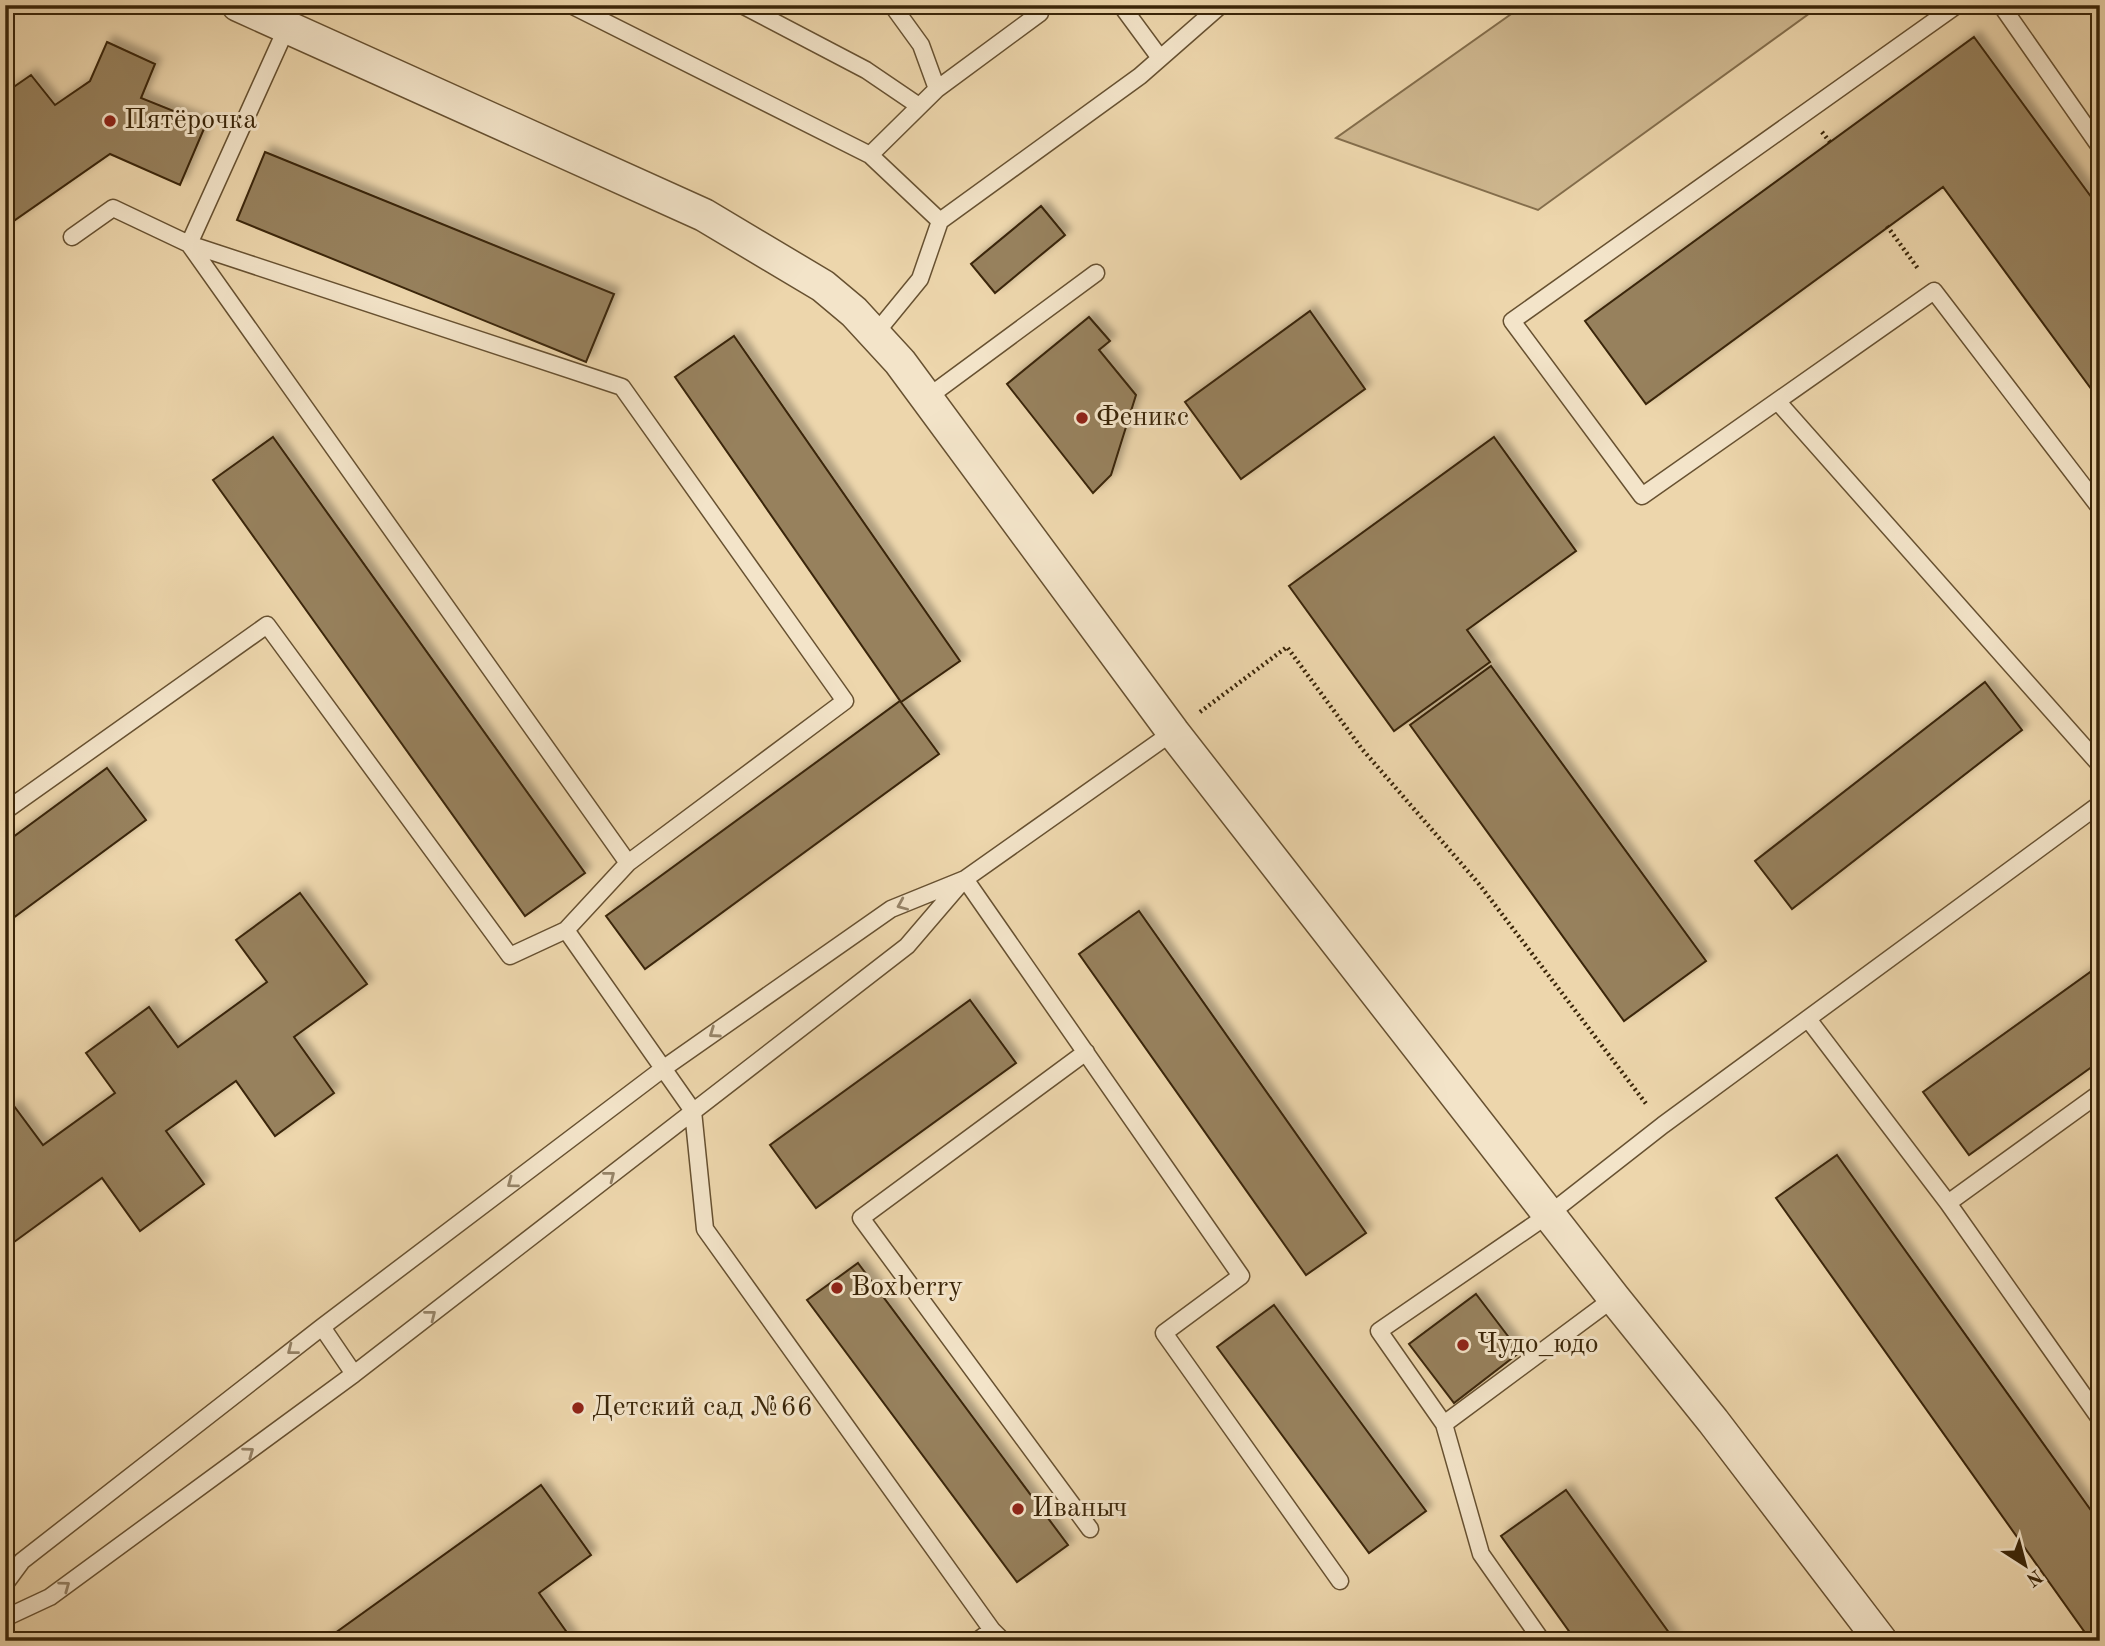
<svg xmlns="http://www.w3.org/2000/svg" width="2105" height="1646" font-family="'Old Standard TT',serif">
<defs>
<filter id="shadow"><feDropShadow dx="6" dy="-6" stdDeviation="3.5" flood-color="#0004"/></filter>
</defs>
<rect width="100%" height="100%" fill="#edd6ac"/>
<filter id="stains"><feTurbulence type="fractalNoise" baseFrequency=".00286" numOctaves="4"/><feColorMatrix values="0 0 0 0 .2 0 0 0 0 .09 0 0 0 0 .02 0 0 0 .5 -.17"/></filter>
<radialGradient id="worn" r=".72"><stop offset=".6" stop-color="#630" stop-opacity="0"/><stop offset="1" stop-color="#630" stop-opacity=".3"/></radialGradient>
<path fill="#cfb890" stroke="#846e4c" stroke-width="2" d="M1524 5H1821L1538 210 1336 138Z"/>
<path fill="#97815d" stroke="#3a2508" stroke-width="2" filter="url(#shadow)" d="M1974 37 2100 209V401L1943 187 1646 404 1585 321Z
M107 42 155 64 141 98 206 124 180 185 110 154 5 227V93L31 75 55 105 90 81Z
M265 152 614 294 586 362 237 220Z
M1041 206 1065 235 995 293 971 264Z
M1310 311 1365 389 1241 479 1185 402Z
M1089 317 1110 341 1099 350 1136 395 1111 475 1093 493 1007 384Z
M734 336 960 661 901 702 675 377Z
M273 437 585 873 525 916 213 480Z
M1494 437 1576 551 1467 630 1490 662 1394 731 1289 586Z
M1491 666 1706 961 1624 1021 1410 725Z
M1985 682 2022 730 1792 909 1755 861Z
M900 701 939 754 645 969 606 916Z
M107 768 146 820 5 924V843Z
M300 893 367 984 294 1037 334 1093 275 1136 236 1081 166 1131 204 1184 140 1231 102 1178 10 1245 5 1239V1112L14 1106 43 1145 115 1093 86 1053 149 1007 178 1047 267 982 236 940Z
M1139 911 1366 1233 1306 1275 1079 954Z
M2100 965V1061L1969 1155 1923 1092Z
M970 1000 1016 1063 816 1208 770 1145Z
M1837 1155 2100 1523V1641H2091L1776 1198Z
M858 1263 1068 1545 1017 1582 807 1300Z
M1476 1294 1520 1352 1454 1403 1409 1344Z
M1274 1305 1426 1511 1369 1553 1217 1347Z
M541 1485 591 1555 539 1593 573 1641H486L482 1635 474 1641H324Z
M1566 1490 1675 1641H1576L1501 1536Z"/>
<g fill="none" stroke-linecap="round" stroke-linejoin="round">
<defs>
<path id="service" d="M571 5 870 155 940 221
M742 5 866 70 919 106
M892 5 921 45 937 89
M1121 5 1160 58
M1957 5 1512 321 1642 496 1934 291 2100 508
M2001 5 2100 147
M870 155 937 89 1040 13 1034 5
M72 237 113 208 189 244 628 863
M875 334 920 279 940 221 1140 76 1221 5
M928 397 1096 273
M1778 402 2100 765
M5 811 267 625 510 956 566 930 628 863 845 701 622 387 189 244 287 27
M965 879 1241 1276 1164 1333 1340 1581
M566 930 693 1111 705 1229 992 1630 1003 1641
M1808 1019 1948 1203 2100 1419
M1086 1052 861 1218 1090 1529
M1948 1203 2100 1093
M322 1327 354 1374
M1444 1424 1614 1298
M5 1584 22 1561 322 1327 664 1068 891 909 965 879 1173 732
M5 1618 50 1597 354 1374 907 946 961 883
M977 1641 992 1630
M1542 1641 1481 1554 1444 1424 1379 1331 1548 1215 1663 1125 2100 804"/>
<path id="minor" d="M238 5 704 215 823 286 854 312 900 362 1173 732 1614 1298 1713 1421 1881 1641"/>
</defs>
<use href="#service" stroke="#675131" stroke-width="19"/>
<use href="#minor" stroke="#675131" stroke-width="35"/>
<path stroke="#3a2508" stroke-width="4.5" stroke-dasharray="2 3.5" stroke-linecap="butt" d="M1822 132 1830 142
M1887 226 1919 270
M1200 712 1287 647 1362 749 1479 884 1647 1105"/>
<use href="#service" stroke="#f3e4c9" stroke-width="16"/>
<use href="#minor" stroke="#f3e4c9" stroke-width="32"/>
</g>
<defs><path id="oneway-chevron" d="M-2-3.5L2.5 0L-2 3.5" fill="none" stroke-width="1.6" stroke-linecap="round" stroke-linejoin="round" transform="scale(1.75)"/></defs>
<g stroke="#968468">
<use href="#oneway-chevron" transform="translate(902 905) rotate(157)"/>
<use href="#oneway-chevron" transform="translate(714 1033) rotate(145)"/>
<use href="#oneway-chevron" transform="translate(610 1176) rotate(-38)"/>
<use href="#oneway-chevron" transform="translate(512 1183) rotate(143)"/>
<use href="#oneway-chevron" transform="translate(431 1315) rotate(-38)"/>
<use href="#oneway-chevron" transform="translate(292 1350) rotate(142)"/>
<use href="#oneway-chevron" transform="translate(249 1452) rotate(-36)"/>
<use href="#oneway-chevron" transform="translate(65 1586) rotate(-36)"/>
</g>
<g fill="#8f2418" stroke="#f3e4c9" stroke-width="2.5">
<circle cx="110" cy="121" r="7"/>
<circle cx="1082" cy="418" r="7"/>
<circle cx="837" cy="1288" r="7"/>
<circle cx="1463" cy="1345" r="7"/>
<circle cx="578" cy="1408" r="7"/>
<circle cx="1018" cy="1509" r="7"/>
</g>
<g text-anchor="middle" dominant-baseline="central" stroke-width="6" stroke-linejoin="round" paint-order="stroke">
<g font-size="28" fill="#3a2508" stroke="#f3e4c9" text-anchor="start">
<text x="124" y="121">Пятёрочка</text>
<text x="1096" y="418">Феникс</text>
<text x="851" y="1288">Boxberry</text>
<text x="1477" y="1345">Чудо_юдо</text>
<text x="592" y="1408">Детский сад №66</text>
<text x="1032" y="1509">Иваныч</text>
</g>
</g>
<rect width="2105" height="1646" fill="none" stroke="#edd6ac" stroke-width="28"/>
<rect x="7" y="7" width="2091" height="1632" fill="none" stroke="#3a2508" stroke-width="3.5"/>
<rect x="14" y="14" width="2077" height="1618" fill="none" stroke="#3a2508" stroke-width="2"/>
<g transform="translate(2025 1565) rotate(144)" stroke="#f3e4c9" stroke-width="5" paint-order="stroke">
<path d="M0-5L12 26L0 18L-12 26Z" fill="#3a2508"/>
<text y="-10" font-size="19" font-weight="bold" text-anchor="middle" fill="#3a2508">N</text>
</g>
<rect width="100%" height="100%" filter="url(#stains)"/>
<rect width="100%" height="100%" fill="url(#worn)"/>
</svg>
